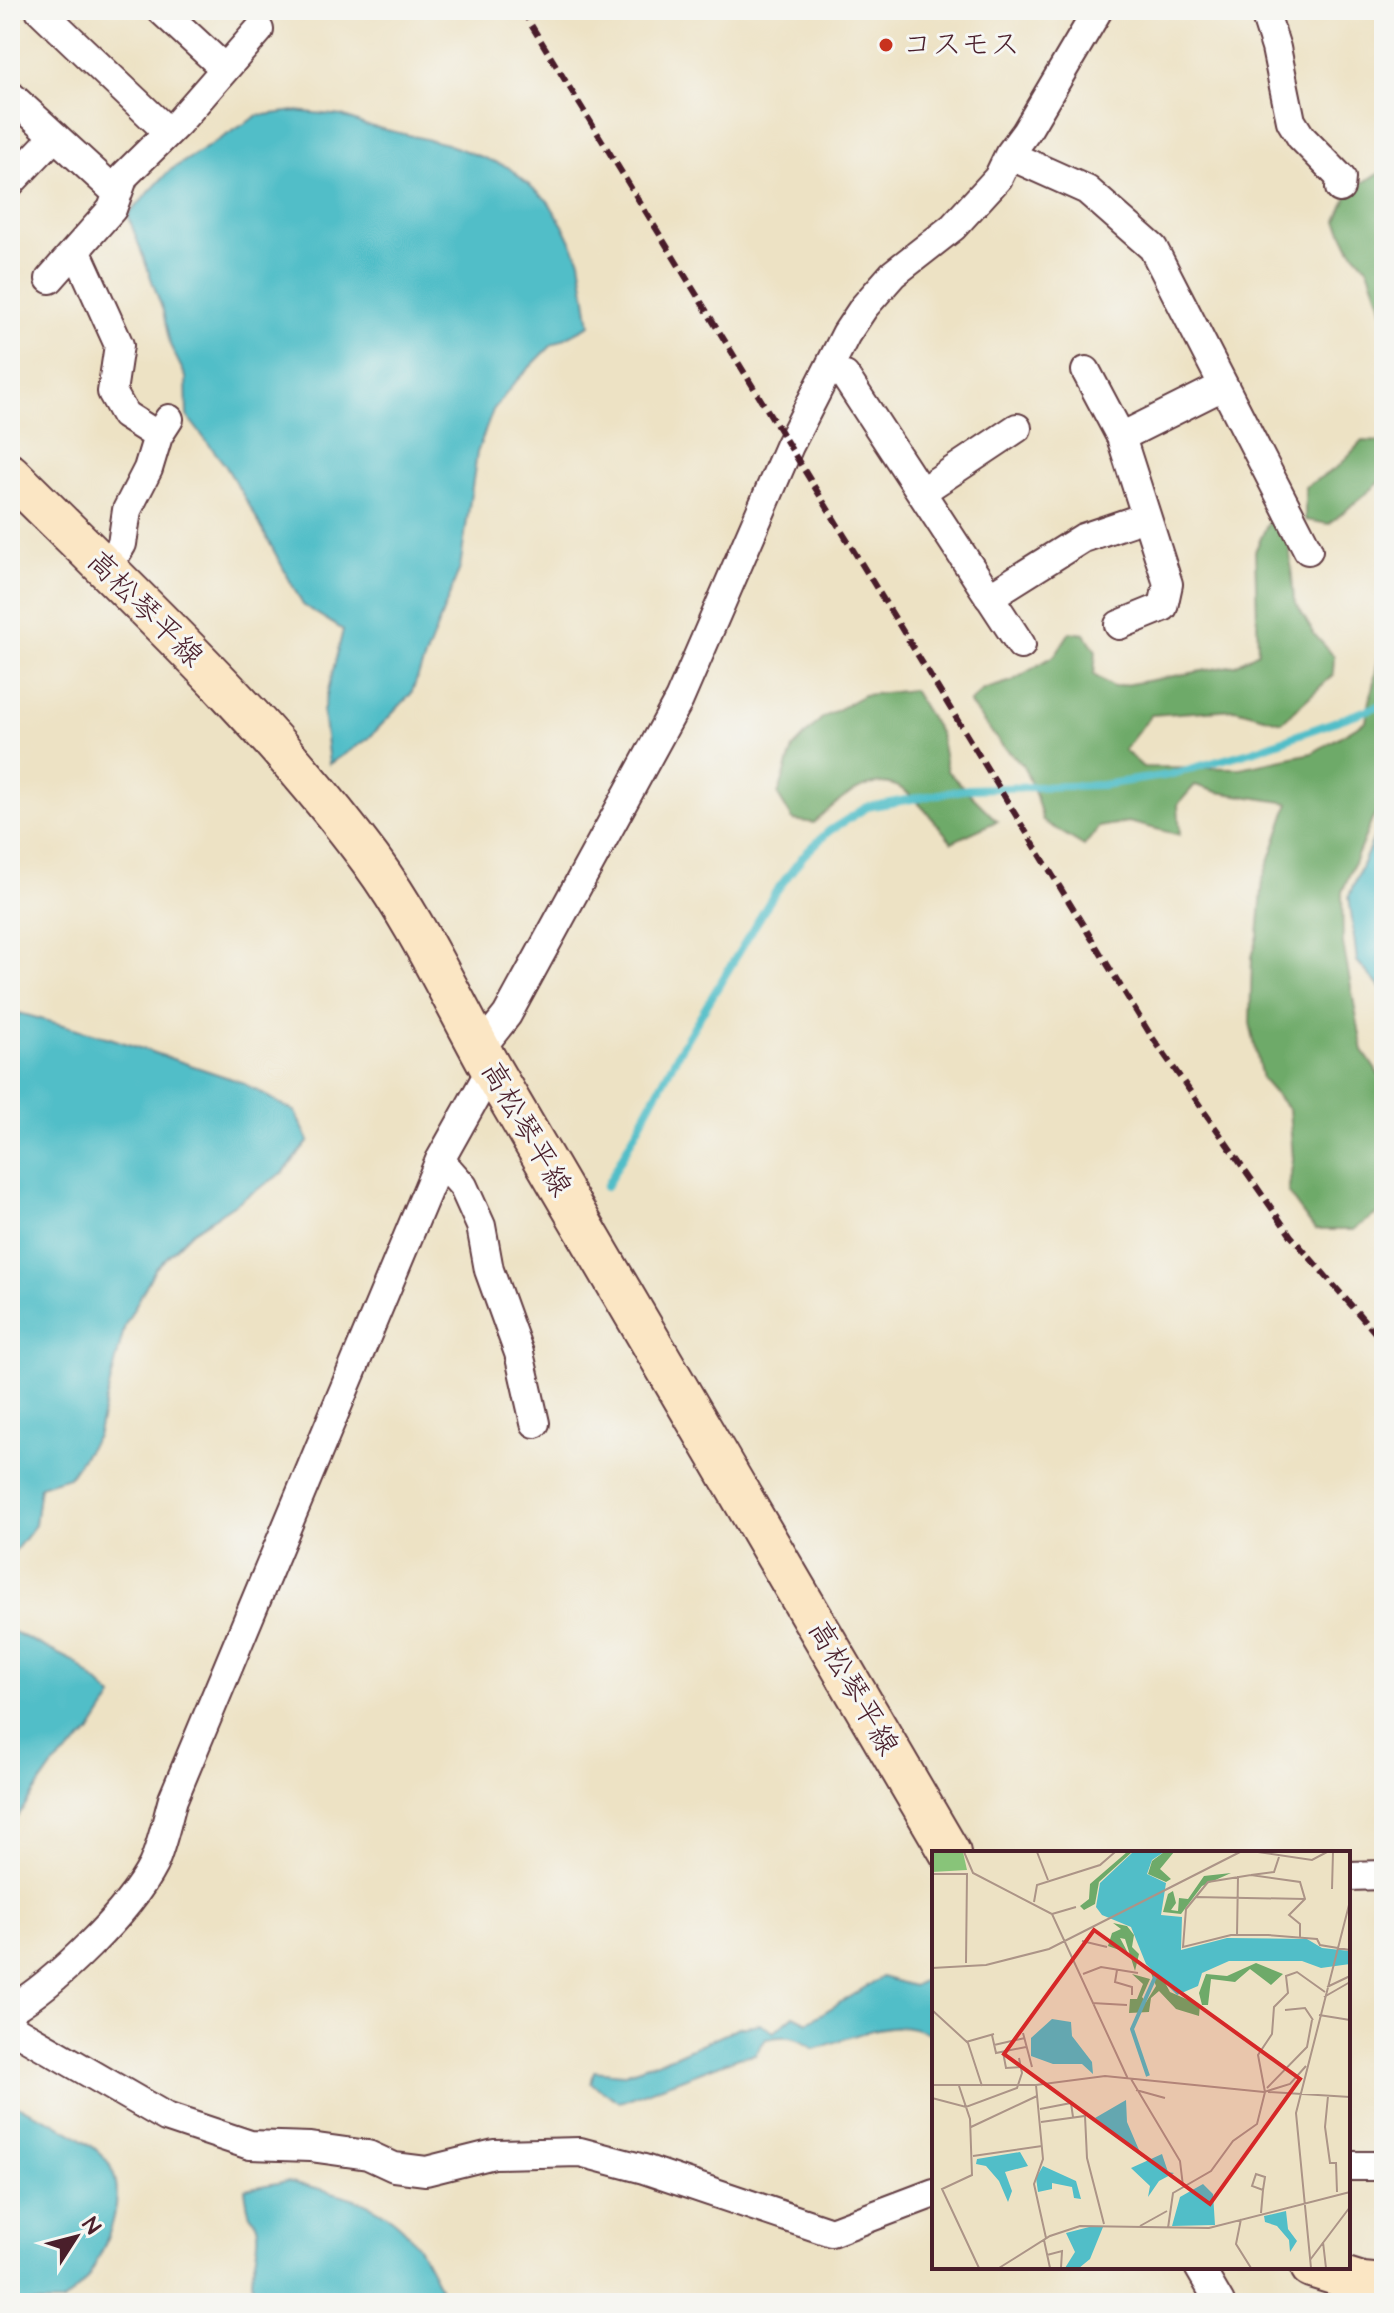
<svg xmlns="http://www.w3.org/2000/svg" width="1394" height="2313" font-family="'Architects Daughter','Klee One',sans-serif">
<rect width="100%" height="100%" fill="#f6f6f2"/>
<filter id="ink" filterUnits="userSpaceOnUse"><feTurbulence type="fractalNoise" baseFrequency=".0125" numOctaves="2"/><feDisplacementMap in="SourceGraphic" scale="16" xChannelSelector="R" yChannelSelector="G"/><feConvolveMatrix kernelMatrix="1 2 1 2 8 2 1 2 1" color-interpolation-filters="sRGB"/></filter>
<filter id="wash" filterUnits="userSpaceOnUse"><feTurbulence type="fractalNoise" baseFrequency=".006" numOctaves="4" result="noise"/><feDisplacementMap in="SourceGraphic" scale="32" xChannelSelector="R" yChannelSelector="G"/><feGaussianBlur stdDeviation="1.8" result="paint"/><feColorMatrix in="noise" values="0 0 0 0 0 0 0 0 0 0 0 0 0 0 0 0 0 1.4 0 .05"/><feComposite in="paint" operator="in"/></filter>
<g filter="url(#wash)">
<rect width="100%" height="100%" fill="#ede2c4"/>
<path fill="#6eaa69" stroke="#5c644a" stroke-width="2" d="M1380 173H1384V314L1368 268 1350 248 1337 221 1350 189Z
M1362 441 1384 442V479L1329 524 1305 520V487L1339 466Z
M1272 514 1289 542 1294 600 1314 634 1334 656 1333 675 1282 722 1235 709 1151 715 1124 750 1143 767 1240 768 1312 753 1366 721 1384 630V800L1372 820 1342 892 1343 944 1363 1051 1384 1082V1209L1353 1230H1315L1288 1193 1293 1159 1289 1110 1262 1079 1250 1023 1252 957 1258 936 1263 879 1289 803 1217 792 1195 785 1178 804 1180 835 1128 822 1099 827 1084 846 1043 821 1036 796 1023 765 1000 743 969 703 983 690 1012 681 1055 655 1070 632 1085 634 1096 651 1094 675 1113 687 1235 665 1258 652 1255 551Z
M913 690 940 734 947 771 997 821 952 842C941 829 915 795 900 788 870 771 834 804 814 823L793 820 778 795 793 748 821 719 864 695Z"/>
<path fill="#51bec8" stroke="#4e6e7a" stroke-width="2" d="M295 111 342 116 365 125 447 144 508 167 548 201 565 229 580 260 590 325 552 345 517 380 493 410 477 453 460 568 411 694 368 739 329 764 323 711 343 630 303 605 252 510 225 465 187 416 186 377 170 345 163 311 128 215 169 171 257 116Z
M1384 814V992L1357 961 1349 896Z
M19 1013 110 1038 241 1082 295 1112 309 1141 284 1172 192 1232 155 1269 125 1325 97 1436 69 1477 40 1486 35 1525 10 1557V1037Z
M10 1630 75 1662 113 1697 90 1733 52 1767 10 1827Z
M934 1975V2036C896 2013 853 2038 814 2049 798 2035 786 2035 766 2039L755 2054 739 2057 620 2102 591 2083 594 2071 622 2074 674 2056 739 2027 760 2024 774 2032 794 2015 808 2022 882 1977 913 1986Z
M10 2103C37 2114 81 2134 102 2155 134 2187 107 2245 88 2277 82 2287 70 2295 62 2303H10Z
M287 2181C331 2192 381 2199 411 2237 426 2256 436 2282 448 2303L262 2302C239 2282 264 2251 257 2225 255 2220 253 2218 250 2214 247 2206 246 2197 245 2189Z"/>
<g fill="none" stroke-linecap="round" stroke-linejoin="round">
<path stroke="#51bec8" stroke-width="8" d="M606 1187 681 1048 774 894 804 855 829 831 867 807 968 789 1102 785 1169 775 1253 751 1384 704"/>
</g>
</g>
<g filter="url(#ink)">
<g fill="none" stroke-linecap="round" stroke-linejoin="round">
<defs>
<path id="street" d="M40 10 168 132
M161 10 225 69
M1264 10 1276 48 1291 121 1301 137 1341 178 1340 188
M10 95 117 193
M1009 155 1087 190 1153 248 1308 550
M10 183 55 136
M76 250 119 345 112 392 125 415 158 436
M50 279 112 209 124 176 178 123 259 30
M1086 371 1121 437
M845 376 1021 645
M921 492 1017 428
M106 570 122 544 127 510 148 469 158 436 169 419
M989 597 1083 538 1145 517
M1119 625 1163 607 1168 584 1121 437 1223 386
M480 1049 507 1015 679 700 789 446 846 334 864 307 893 274 953 227 998 178 1009 155 1026 132 1098 10
M440 1160 463 1186 481 1226 489 1270 519 1353 535 1423
M1348 1876 1384 1875
M10 2010C55 1983 129 1912 153 1865 162 1845 167 1820 173 1799L440 1160 491 1069
M10 2027 166 2117 250 2145 310 2147 368 2155 394 2167 426 2171 494 2154 580 2152 644 2169 831 2232 934 2193
M1348 2166H1384
M1199 2267 1220 2303"/>
<path id="secondary" d="M10 474C135 598 265 718 370 859 418 924 452 999 491 1069L950 1853
M1311 2267 1362 2283 1384 2285"/>
</defs>
<use href="#street" stroke="#623c42" stroke-width="32"/>
<use href="#secondary" stroke="#623c42" stroke-width="44"/>
<use href="#street" stroke="#fff" stroke-width="28"/>
<use href="#secondary" stroke="#fbe6c4" stroke-width="40"/>
<path stroke="#4a1f2b" stroke-width="6" stroke-dasharray="12 6" stroke-linecap="butt" d="M522 10 1150 1034 1291 1236 1384 1343"/>
</g>
</g>
<circle fill="#c8321e" stroke="#f6f6f2" stroke-width="3" cx="886" cy="45" r="8"/>
<g text-anchor="middle" dominant-baseline="central" stroke-width="6" stroke-linejoin="round" paint-order="stroke">
<g font-size="30" fill="#4a1f2b" stroke="#f6f6f2" text-anchor="start">
<text x="902" y="45">コスモス</text>
</g>
<g font-size="30" fill="#4a1f2b" stroke="#f6f6f2">
<text transform="translate(145 609) rotate(45)">高松琴平線</text>
<text transform="translate(526 1129) rotate(60)">高松琴平線</text>
<text transform="translate(853 1688) rotate(60)">高松琴平線</text>
</g>
</g>
<g transform="translate(932 1851)">
<rect width="418" height="418" fill="#ede2c4"/>
<path d="M0 1H31L35 19 0 21Z" fill="#88c479"/>
<path d="M195 1H200L167 31 163 53 152 59 148 55 157 48 158 33ZM232 1H242L228 18 239 28 234 31 216 23 220 10ZM299 22 270 35 249 63 231 61 236 43 241 40 244 52 239 59 246 60 247 47 256 48 272 25ZM181 72 195 75 202 84 200 96 207 103 203 120 193 88 188 87 196 102 176 95 180 82 189 78ZM324 112 351 123 339 134 318 118 303 131 279 128 276 154H270L267 142 274 123 295 125ZM217 117 230 126 238 141 268 154 267 165 244 158 227 140 219 147 217 161 197 162 198 148H205L211 133 200 123 218 128 210 146 214 151 224 135Z" fill="#6eaa69"/>
<path d="M201 1H232L220 9 215 23 234 32 229 64 250 66 249 99 295 87 375 88 390 97 418 100V113L389 117 370 110H297L270 122 266 135 245 144 214 113 199 76 170 64 164 56 168 32ZM120 168 139 171 140 185 160 211 161 223 150 213H121L99 205V187ZM194 249 195 271 210 306 163 267ZM88 301 96 315 73 321 80 340 76 351 67 330 54 315 44 313 45 308ZM230 303 236 321 242 322 227 330 216 346 218 335 199 317ZM111 315 144 330 149 348 142 347 140 336 120 332V338L106 341 104 327ZM271 333 281 343 283 374 240 375 248 346ZM354 360 356 378 365 390 358 401 357 389 345 375 333 371 332 365ZM161 375 171 376 158 408 147 417H133L143 401 134 382Z" fill="#51bec8"/>
<path fill="none" stroke="#51bec8" stroke-width="4" d="M216 225 200 178 224 124"/>
<path fill="none" stroke="#ac9487" stroke-width="2" d="M32 1 41 22 120 63 196 228M105 1 116 29M326 1 380 9 395 1M0 23H35L34 112M319 24 342 21 347 6M400 38 401 1M263 46 373 48M102 51 105 34 168 14 183 1M120 63 144 56M305 84 306 25M368 86V73L357 64 373 48 368 31 319 24 276 31 254 58 251 96 299 84H336L385 88 388 94 418 99M150 90 175 96M0 117 54 114 117 98 308 1M185 119 183 131 200 136V144M151 123 169 116 206 122M395 136 418 125M392 146 418 131M160 152 195 154M0 159 36 192 50 235M353 159 373 157 381 169M387 164 418 169M91 182 100 216M60 184 64 202 94 196M34 191 62 183M62 194 93 187M71 201 74 217 89 216M199 228 248 310 251 335M0 234H104L173 225 332 241 358 233 374 215M104 234 111 308 102 333 114 387M27 235 38 268 40 324 10 338 47 417M335 237 375 196 380 169M204 239 233 247M336 241 418 246M396 245 393 276 398 312H404L405 341M0 247 34 256 85 237 90 222 87 207M108 258 139 252 141 266M109 271 153 265 155 307 172 373M39 276 105 245M41 305 110 295M329 362 331 339 333 326 324 323 320 335 331 339M309 368 304 393 319 417M208 375 235 360M236 377 241 342 279 320 301 290 325 273 333 241 326 204 340 183 342 156 356 142 354 125 365 121 393 141M112 389 118 417M391 391 394 417M115 404 130 400 129 417M378 409 418 356M67 417 118 385 148 375 277 377 418 341M379 417 364 262 418 50"/>
<path fill="#d62828" fill-opacity="0.15" stroke="#d62828" stroke-width="4" d="M162 79 368 228 278 353 72 203Z"/>
<rect width="418" height="418" fill="none" stroke="#4a1f2b" stroke-width="4"/>
</g>
<rect width="1394" height="2313" fill="none" stroke="#f6f6f2" stroke-width="40"/>
<g transform="translate(76 2237) rotate(54)" stroke="#f6f6f2" stroke-width="6" paint-order="stroke">
<path d="M0-6L14 30L0 20L-14 30Z" fill="#4a1f2b"/>
<text y="-12" font-size="22" font-weight="bold" text-anchor="middle" fill="#4a1f2b">N</text>
</g>
</svg>
